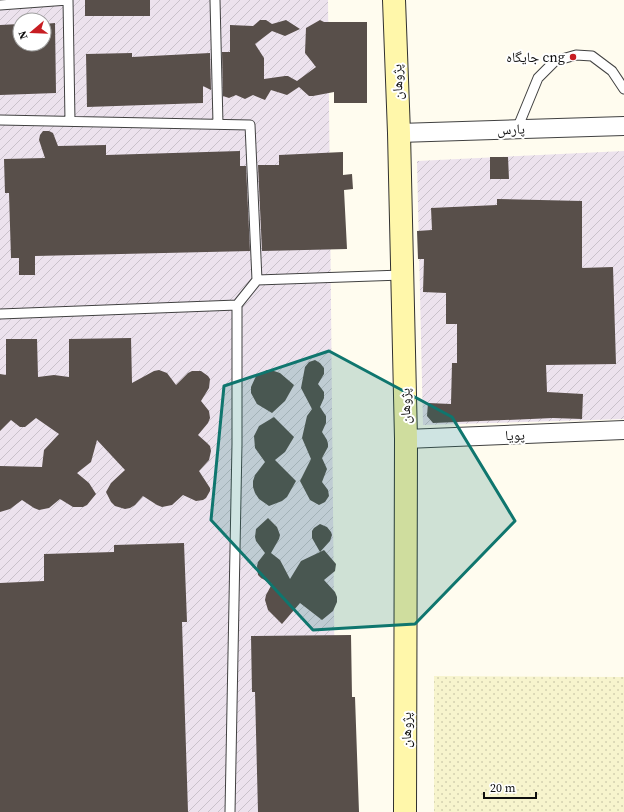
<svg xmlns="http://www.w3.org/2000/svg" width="624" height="812" font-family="'Source Serif 4','Noto Naskh Arabic',serif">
<defs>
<pattern id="industrial-furrows" width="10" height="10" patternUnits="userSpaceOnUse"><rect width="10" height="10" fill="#ece2ed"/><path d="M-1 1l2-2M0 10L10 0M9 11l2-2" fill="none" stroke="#c9c1ca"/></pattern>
<pattern id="farmland-dots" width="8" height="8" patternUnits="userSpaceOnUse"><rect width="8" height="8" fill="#f7f4cd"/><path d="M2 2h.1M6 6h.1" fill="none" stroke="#d3d0af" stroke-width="1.8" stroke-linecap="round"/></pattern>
</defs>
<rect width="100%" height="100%" fill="#fffcef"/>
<path fill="url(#industrial-furrows)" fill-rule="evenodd" d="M0 0H328L336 812H0ZM20 20H44V44H20Z
M624 151V419L423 425 417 161Z"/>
<path fill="url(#farmland-dots)" d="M434 676 624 677V812H434Z"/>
<path fill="#584f4a" d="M85 0H150V16H85Z
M260 20H266L272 24 286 20 300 29 285 36 272 31 255 44 264 58V79L285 76H288L297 81 316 67 305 53 306 28 320 20 324 22H367V103H334V92L313 96H309L299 87 287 95 271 90 265 100 253 95 245 99 236 95 229 98 223 96 222 52H230V25L253 26Z
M55 23 56 93 0 95V25L20 24V44H44V24Z
M132 53V57L210 53 211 90 203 86V103L87 107 86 54Z
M43 131H49L53 133 58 146 106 145V155L240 151V166H246L250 251 35 256V275H19V258H11L9 193H5L4 159 45 158 39 140 40 135Z
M343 152V175L352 174 353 189 344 190 347 249 262 251 258 165H279V155Z
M490 157H508L509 179H490Z
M497 199 582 201V268L613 267 616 364 546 365 547 392 583 394 582 419 553 418 433 423 427 416 428 403 451 404 452 363H457V324H446V293L423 292 424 259H418L417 231 432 230 431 208 497 205Z
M131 338 132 383 154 371 159 370 167 373 176 385 188 373 192 371H201L208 376 210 379 209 388 201 401 209 411 210 418 208 423 198 435 207 443 210 446 211 451 209 460 199 471 210 488V491L206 498 203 500 196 501 183 495 172 505 162 507 157 505 143 496 135 505 130 508 125 509 115 506 111 502 106 492 111 483 125 470 97 440 91 462 77 473 89 483 96 494 87 505 83 507H73L60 499 49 508 39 510 34 508 22 500 10 509 0 512V466L42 467 44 450 59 434 36 418 25 427H20L11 420 0 431V374L6 375V339H37L38 377 54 375 69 377V339Z
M315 360 320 363 324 368V374L318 384 324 392V398L320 407 326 416V423L322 432 327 440 328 444V447L322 458 327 469 322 482 328 490 329 496 325 502 319 505 310 500 300 481 311 459 302 438 307 416 312 409 301 388 305 367 309 362Z
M267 370 274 371 280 373 294 385 285 401 272 413 257 404 251 393V387L256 376Z
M274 417 294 437 285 452 275 460 296 481 287 497 282 501 269 506 259 499 255 493 253 487V481L255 475 265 462 255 448 254 436 259 426Z
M268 518 277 527 280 535 279 539 271 553 280 560 290 579 301 561 320 552 312 538V531L314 528 320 524 327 527 331 532 332 535 330 541 320 552 324 550 336 564 335 571 324 580 335 592 337 597V602L333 611 322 620 300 603 282 624 268 610 265 600 266 595 272 584 261 578 258 575 257 566 258 562 265 553 256 541 255 537 256 529Z
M184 543 187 622H182L188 812H0V583L44 581V554L114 552V545Z
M351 635 352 697H355L359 812H258L255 692H252L251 636Z"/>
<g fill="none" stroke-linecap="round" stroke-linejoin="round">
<defs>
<path id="service" d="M68 0 70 121
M215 0 218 124
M0 5 68 0
M0 120 250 125 257 280
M517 129 538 78 555 61 576 55 592 56 612 71 624 89
M0 314 237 305 257 280 402 275
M230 812 237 444V305"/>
<path id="minor" d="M399 133 624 126
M406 439 624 430"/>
<path id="secondary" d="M394 0 399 133 406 439 405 812"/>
</defs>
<use href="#service" stroke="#414141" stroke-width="11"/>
<use href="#minor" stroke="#414141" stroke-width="20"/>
<use href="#secondary" stroke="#303030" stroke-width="24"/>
<use href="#service" stroke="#fff" stroke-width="9"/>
<use href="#minor" stroke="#fff" stroke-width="18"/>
<use href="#secondary" stroke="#fff7aa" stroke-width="22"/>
</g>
<path fill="#0f766e" fill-opacity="0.2" stroke="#0f766e" stroke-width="3" stroke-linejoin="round" d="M329 351 452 417 515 521 415 624 313 630 211 520 224 386Z"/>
<circle fill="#c71d22" stroke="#fff" stroke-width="1.5" cx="573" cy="57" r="4"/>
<g text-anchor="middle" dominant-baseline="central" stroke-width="4" stroke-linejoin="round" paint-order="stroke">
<g font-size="14" fill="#0e0e0e" stroke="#fff" text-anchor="end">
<text x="565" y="57">جایگاه cng</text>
</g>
<g font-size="14" fill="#0e0e0e" stroke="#fff">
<text transform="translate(397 82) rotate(-92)">پژوهان</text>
<text transform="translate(511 129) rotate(-2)">پارس</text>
<text transform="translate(405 406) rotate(-91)">پژوهان</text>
<text transform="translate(515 435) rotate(-2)">پویا</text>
<text transform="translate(406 730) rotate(-90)">پژوهان</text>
</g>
</g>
<g transform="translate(32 32) rotate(251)"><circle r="19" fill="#ffffff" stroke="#9f9f9f"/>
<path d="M0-3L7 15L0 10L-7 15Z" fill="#c71d22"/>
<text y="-6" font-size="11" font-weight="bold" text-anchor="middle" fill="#0e0e0e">N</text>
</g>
<path d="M484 792v6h52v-6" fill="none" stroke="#0e0e0e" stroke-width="2"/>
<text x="490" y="792" font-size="12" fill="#0e0e0e" stroke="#ffffff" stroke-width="3" paint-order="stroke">20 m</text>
</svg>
